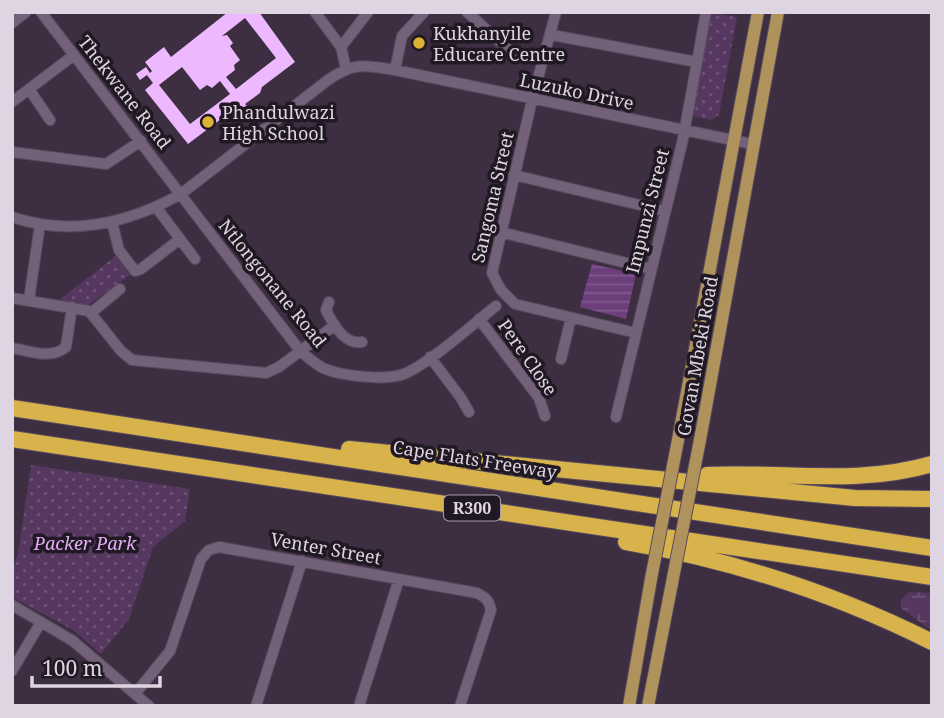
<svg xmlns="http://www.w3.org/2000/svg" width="944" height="718" font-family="'Noto Serif',serif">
<defs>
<pattern id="wetland-marsh" width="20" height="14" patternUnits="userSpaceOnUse" patternTransform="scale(1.75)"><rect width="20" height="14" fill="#563760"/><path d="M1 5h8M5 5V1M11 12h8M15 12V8" fill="none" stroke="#6e5376"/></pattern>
<pattern id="park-dots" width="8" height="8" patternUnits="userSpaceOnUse" patternTransform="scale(1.75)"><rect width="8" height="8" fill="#563760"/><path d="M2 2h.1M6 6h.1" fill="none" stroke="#6e5376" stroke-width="1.8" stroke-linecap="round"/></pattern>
<pattern id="water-rules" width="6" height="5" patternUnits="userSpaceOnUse" patternTransform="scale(1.75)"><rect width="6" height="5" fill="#6d3e7c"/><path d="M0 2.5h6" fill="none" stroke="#81598e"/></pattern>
</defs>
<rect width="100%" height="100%" fill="#3d2e42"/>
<path fill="url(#wetland-marsh)" d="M909 592 932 593V631L902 609 901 600Z"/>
<path fill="url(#park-dots)" d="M710 12 737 17 719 115 711 120 695 117 691 114Z
M116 256 130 275 88 305 59 300Z
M31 465 190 489 185 521 153 547 129 619 101 654 73 630 12 597V569L18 554Z"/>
<path fill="url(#water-rules)" d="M592 264 636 274 626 319 580 307Z"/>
<path fill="#edb8fe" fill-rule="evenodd" d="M228 12H259L295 62 262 87 260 93 245 104 247 106 227 118 221 119 188 144 145 90 153 83 147 75 140 80 136 74 146 67 150 73 152 71 145 62 164 47 171 57ZM245 18 276 58 236 89 226 77 235 70 234 65 240 60 230 46 233 43 227 35 222 36ZM182 67 200 90 207 85 212 88 220 81 230 94 190 124 159 85Z"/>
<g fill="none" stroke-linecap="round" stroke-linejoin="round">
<defs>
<path id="minor" d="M41 12 301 352C308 357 315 364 323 368 341 376 385 381 404 374 429 364 473 324 496 306
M315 12 341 47 346 69
M467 12 510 51 544 59
M556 12 532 100 492 273 501 290 515 304 636 333
M12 23 26 12
M552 35 697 62
M341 47 368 12
M395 70 402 36 424 12
M29 89 50 120
M12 102 74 55
M12 152 106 164 141 141
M514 175 665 211
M156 207 195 259
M12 217C71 237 129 223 181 194L328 80C354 62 365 65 395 70L752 144
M112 222 119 250 135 271 141 269 180 239
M500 232 651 269
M12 298 89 311 121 351 132 360 266 373 279 367 335 325
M29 300 40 224
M329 302 326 310C333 325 345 345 362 342
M92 312 120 289
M479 319 539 398 545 416
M12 348C30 351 51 360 66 347L72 307
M430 357 461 398 469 412
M561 359 571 318
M616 417 683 139 706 12
M12 605 73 641 149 706
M12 671 41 622
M135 694 170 651 201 559 209 550 219 547 477 593C485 597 489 600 491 610L460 706
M256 706 302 561
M359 706 399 579"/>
<path id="major" d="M678 440 758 12
M700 440 778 12
M629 706 651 579
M648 706 672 583"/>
<path id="highway" d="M12 408 932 548
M12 439 932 577
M349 449 855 498 932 499
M707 475C782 471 857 486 932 464
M626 542C731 560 836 594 932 642"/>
</defs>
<use href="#minor" stroke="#584b5d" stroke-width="12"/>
<use href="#major" stroke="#584b5d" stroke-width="14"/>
<use href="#highway" stroke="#584b5d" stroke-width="18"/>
<use href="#minor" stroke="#726178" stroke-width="10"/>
<use href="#major" stroke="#af925c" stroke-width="12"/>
<use href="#highway" stroke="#d8b24a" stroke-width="16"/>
<defs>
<path id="major-bridge" d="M651 579 678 440
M672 583 700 440"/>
</defs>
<use href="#major-bridge" stroke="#584b5d" stroke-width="14" stroke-linecap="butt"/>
<use href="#major-bridge" stroke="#af925c" stroke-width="12"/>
</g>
<g fill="#dcb233" stroke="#201923" stroke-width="2.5">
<circle cx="419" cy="43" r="7"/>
<circle cx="208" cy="122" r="7"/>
</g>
<g text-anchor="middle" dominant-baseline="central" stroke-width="7" stroke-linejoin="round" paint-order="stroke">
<rect fill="#201923" stroke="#a69da9" stroke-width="2" x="444" y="495.5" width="56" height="25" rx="5"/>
<g font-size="16" font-weight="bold" fill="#dfd5e2">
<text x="472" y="508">R300</text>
</g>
<g font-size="18" fill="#dfd5e2" stroke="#201923" text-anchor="start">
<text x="433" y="33">Kukhanyile<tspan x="433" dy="21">Educare Centre</tspan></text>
<text x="222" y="112">Phandulwazi<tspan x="222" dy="21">High School</tspan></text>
</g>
<g font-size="18" fill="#dfd5e2" stroke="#201923">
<text transform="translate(577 91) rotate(12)">Luzuko Drive</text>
<text transform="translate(125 92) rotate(52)">Thekwane Road</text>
<text transform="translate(492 197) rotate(-77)">Sangoma Street</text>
<text transform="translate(647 211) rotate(-76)">Impunzi Street</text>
<text transform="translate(273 283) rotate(51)">Ntlongonane Road</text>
<text transform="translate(697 356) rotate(-80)">Govan Mbeki Road</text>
<text transform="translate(528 357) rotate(55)">Pere Close</text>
<text transform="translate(475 459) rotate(9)">Cape Flats Freeway</text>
<text transform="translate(326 548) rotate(10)">Venter Street</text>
</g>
<g font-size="18" font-style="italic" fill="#e3adf4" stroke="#201923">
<text x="85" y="543">Packer Park</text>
</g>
</g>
<rect width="944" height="718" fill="none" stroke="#dfd5e2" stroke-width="28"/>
<path d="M32 676v10h128v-10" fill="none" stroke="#dfd5e2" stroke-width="3.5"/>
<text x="42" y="676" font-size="21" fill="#dfd5e2" stroke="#201923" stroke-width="5" paint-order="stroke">100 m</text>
</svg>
